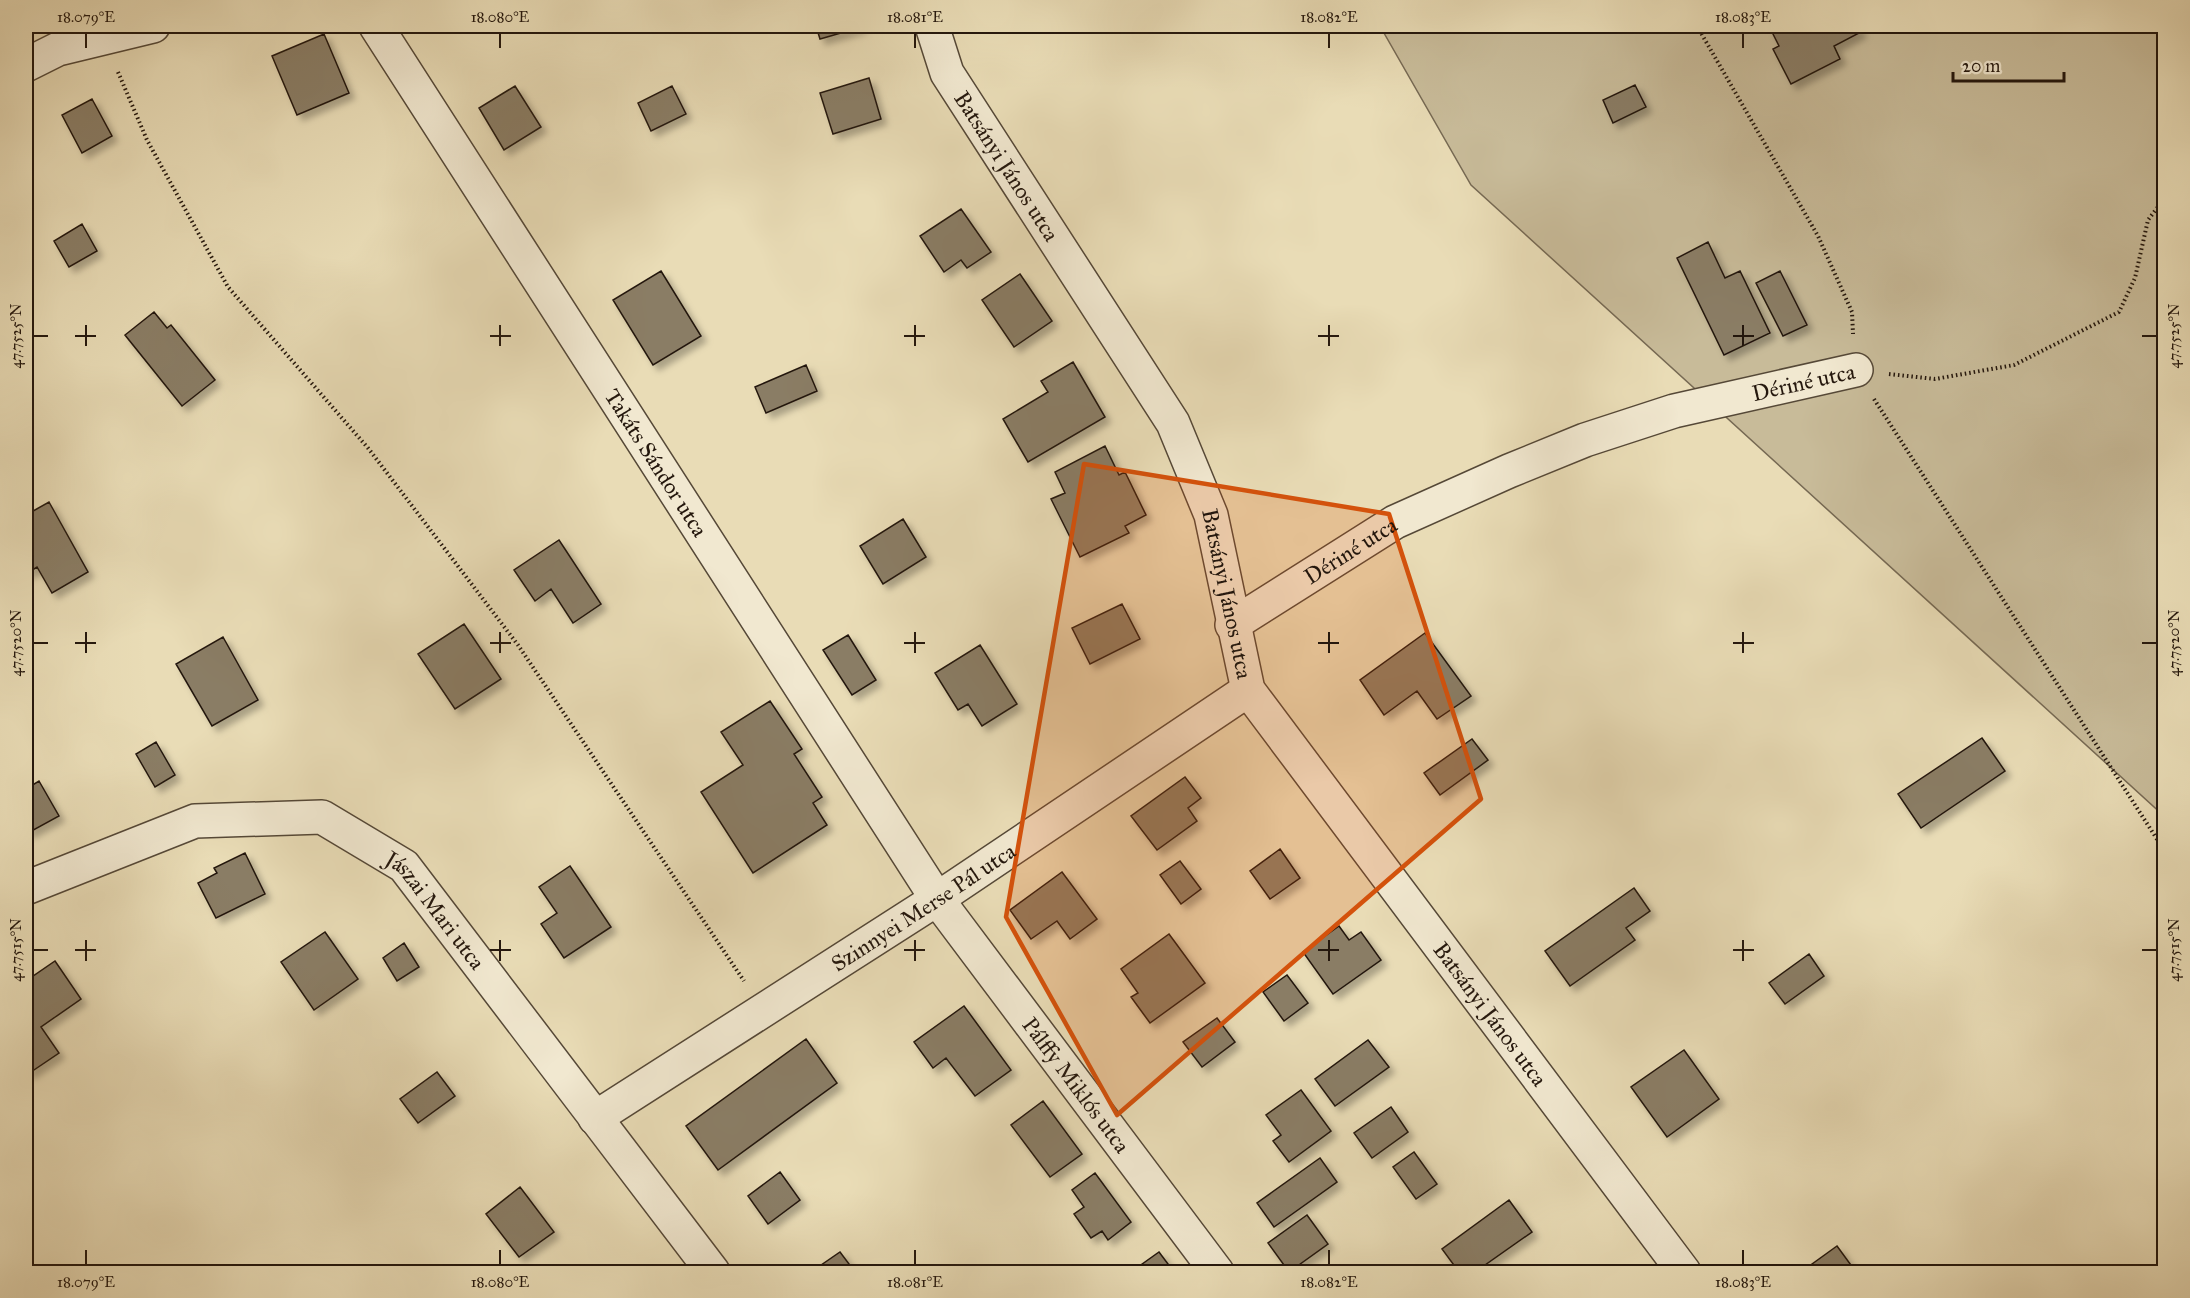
<svg xmlns="http://www.w3.org/2000/svg" width="2190" height="1298" font-family="'IM FELL Great Primer',serif">
<defs>
<filter id="shadow"><feDropShadow dx="5.5" dy="5.5" stdDeviation="3" flood-color="#0004"/></filter>
</defs>
<rect width="100%" height="100%" fill="#e9dcb6"/>
<filter id="stains"><feTurbulence type="fractalNoise" baseFrequency=".00333" numOctaves="4"/><feColorMatrix values="0 0 0 0 .2 0 0 0 0 .09 0 0 0 0 .02 0 0 0 .5 -.17"/></filter>
<radialGradient id="worn" r=".72"><stop offset=".6" stop-color="#630" stop-opacity="0"/><stop offset="1" stop-color="#630" stop-opacity=".3"/></radialGradient>
<path fill="#c8bb99" stroke="#766953" stroke-width="1.5" d="M1380 26H2164V816L1471 185Z"/>
<path fill="#8a7d65" stroke="#24170d" stroke-width="1.5" filter="url(#shadow)" d="M816 26H861L862 27 820 39Z
M1769 26H1857L1861 32 1834 46 1840 59 1791 84 1773 49 1779 46Z
M324 34 349 93 297 115 272 56Z
M869 78 881 119 833 134 820 93Z
M1635 85 1646 107 1613 123 1603 100Z
M515 86 541 127 504 150 479 108Z
M672 86 686 114 651 131 638 103Z
M92 99 112 136 82 153 62 115Z
M961 209 991 252 967 268 961 260 944 272 920 236Z
M82 224 97 251 69 267 54 241Z
M1708 242 1725 278 1740 271 1770 333 1724 355 1677 258Z
M661 271 701 336 653 365 613 300Z
M1780 271 1807 325 1783 336 1756 283Z
M1020 274 1052 321 1014 347 982 300Z
M154 312 167 328 171 325 215 380 182 406 125 335Z
M1073 362 1105 417 1028 462 1003 419 1048 392 1041 381Z
M806 365 817 391 766 413 755 387Z
M1105 446 1119 475 1125 472 1146 515 1125 526 1129 533 1080 557 1051 499 1065 493 1055 472Z
M49 502 88 572 52 593 37 567 26 574V515Z
M903 519 926 557 883 584 860 546Z
M559 540 601 604 573 623 551 589 535 601 514 570Z
M1122 604 1140 639 1090 664 1072 628Z
M464 624 501 679 455 709 418 654Z
M1425 633 1471 696 1437 719 1417 691 1384 715 1360 680Z
M848 635 876 680 852 695 823 650Z
M223 637 258 700 212 726 176 664Z
M980 645 1017 704 982 726 968 704 958 710 935 673Z
M770 701 802 749 794 754 822 797 813 803 827 825 753 873 701 792 743 765 721 732Z
M1982 738 2005 771 1921 828 1898 794Z
M1472 739 1488 760 1440 795 1424 773Z
M156 742 175 775 155 787 136 754Z
M1185 777 1201 798 1188 808 1197 821 1157 850 1131 816Z
M39 781 59 816 28 833 26 828V789Z
M1280 849 1300 878 1270 899 1250 871Z
M245 853 265 894 216 918 198 883 217 873 214 868Z
M1180 861 1201 889 1181 904 1160 875Z
M570 866 611 927 564 958 541 924 557 913 539 887Z
M1062 872 1097 919 1070 939 1057 921 1031 939 1010 910Z
M1634 888 1650 911 1626 928 1635 940 1570 986 1545 951Z
M1339 926 1349 940 1361 932 1381 960 1333 994 1303 952Z
M325 932 358 979 314 1010 281 962Z
M1169 934 1205 983 1150 1023 1131 997 1138 993 1121 969Z
M404 943 419 967 397 981 383 958Z
M1809 954 1824 976 1785 1004 1769 983Z
M55 961 81 999 41 1027 59 1053 28 1074 26 1070V981Z
M1287 975 1308 1003 1284 1021 1263 992Z
M964 1006 1011 1070 975 1096 946 1058 933 1068 914 1042Z
M1217 1018 1235 1042 1202 1067 1183 1042Z
M806 1039 837 1083 718 1170 686 1126Z
M1368 1040 1389 1067 1335 1106 1315 1079Z
M1684 1050 1719 1099 1667 1137 1631 1087Z
M437 1072 455 1096 418 1123 400 1099Z
M1301 1090 1331 1131 1289 1162 1273 1141 1281 1135 1266 1115Z
M1043 1101 1082 1154 1050 1177 1011 1125Z
M1391 1107 1408 1132 1372 1158 1354 1133Z
M1414 1152 1437 1184 1416 1199 1393 1167Z
M1320 1158 1337 1182 1274 1227 1257 1203Z
M780 1172 800 1200 768 1224 748 1196Z
M1095 1173 1131 1222 1108 1240 1102 1231 1091 1238 1074 1214 1084 1207 1072 1190Z
M520 1187 554 1232 519 1257 486 1214Z
M1509 1200 1532 1232 1475 1272H1459L1442 1249Z
M1307 1215 1328 1244 1289 1272 1268 1243Z
M1837 1246 1856 1272H1801Z
M840 1252 855 1272H811Z
M1159 1252 1174 1272H1131Z"/>
<g fill="none" stroke-linecap="round" stroke-linejoin="round">
<defs>
<g id="minor">
<path id="s1" d="M376 26 937 899 1217 1272"/>
<path id="s2" d="M932 26 947 73 1173 423 1211 515 1248 690 1684 1272"/>
<path d="M26 65 58 49 153 26"/>
<path id="s3" d="M1232 625 1395 522 1509 471 1585 440 1674 411 1856 370"/>
<path id="s4" d="M26 888 195 821 322 817 404 866 713 1272"/>
<path id="s5" d="M595 1118 937 899 1248 690"/>
</g>
</defs>
<use href="#minor" stroke="#554837" stroke-width="36"/>
<path stroke="#24170d" stroke-width="4" stroke-dasharray="1.5 3" stroke-linecap="butt" d="M1697 26 1818 236 1852 312 1853 334
M118 72 147 140 228 287 368 448 518 645 744 981
M1889 374 1935 379 2014 365 2119 312 2135 278 2148 220 2164 199
M1874 399 2164 850"/>
<use href="#minor" stroke="#f1e8d0" stroke-width="33"/>
</g>
<path fill="#d4520c" fill-opacity="0.2" stroke="#d4520c" stroke-width="4.5" stroke-linejoin="round" d="M1084 464 1389 514 1481 799 1117 1115 1006 917Z"/>
<path fill="none" stroke="#24170d" stroke-width="2" d="M86 33V48M500 33V48M915 33V48M1329 33V48M1743 33V48M86 325V346M500 325V346M915 325V346M1329 325V346M1743 325V346M33 336H48M75 336H96M490 336H511M904 336H925M1318 336H1339M1733 336H1754M2142 336H2157M86 632V653M500 632V653M915 632V653M1329 632V653M1743 632V653M33 643H48M75 643H96M490 643H511M904 643H925M1318 643H1339M1733 643H1754M2142 643H2157M86 940V961M500 940V961M915 940V961M1329 940V961M1743 940V961M33 950H48M75 950H96M490 950H511M904 950H925M1318 950H1339M1733 950H1754M2142 950H2157M86 1250V1265M500 1250V1265M915 1250V1265M1329 1250V1265M1743 1250V1265"/>
<g text-anchor="middle" dominant-baseline="central" stroke-width="4.5" stroke-linejoin="round" paint-order="stroke">
<g font-size="22" fill="#24170d" stroke="#f1e8d0">
<text stroke="none"><textPath href="#s2" startOffset="160">Batsányi János utca</textPath></text>
<text stroke="none"><textPath href="#s3" startOffset="626">Dériné utca</textPath></text>
<text stroke="none"><textPath href="#s1" startOffset="519">Takáts Sándor utca</textPath></text>
<text stroke="none"><textPath href="#s3" startOffset="140">Dériné utca</textPath></text>
<text stroke="none"><textPath href="#s2" startOffset="646">Batsányi János utca</textPath></text>
<text stroke="none"><textPath href="#s5" startOffset="390">Szinnyei Merse Pál utca</textPath></text>
<text stroke="none"><textPath href="#s4" startOffset="458">Jászai Mari utca</textPath></text>
<text stroke="none"><textPath href="#s2" startOffset="1149">Batsányi János utca</textPath></text>
<text stroke="none"><textPath href="#s1" startOffset="1270">Pálffy Miklós utca</textPath></text>
</g>
</g>
<rect width="2190" height="1298" fill="none" stroke="#e9dcb6" stroke-width="66"/>
<path d="M1953 72v9h111v-9" fill="none" stroke="#24170d" stroke-width="3"/>
<text x="1962" y="72" font-size="18" fill="#24170d" stroke="#f1e8d0" stroke-width="4.5" paint-order="stroke">20 m</text>
<rect x="33" y="33" width="2124" height="1232" fill="none" stroke="#24170d" stroke-width="2"/>
<g font-size="15" text-anchor="middle" fill="#24170d">
<text x="86" y="22">18.079°E</text>
<text x="500" y="22">18.080°E</text>
<text x="915" y="22">18.081°E</text>
<text x="1329" y="22">18.082°E</text>
<text x="1743" y="22">18.083°E</text>
<text transform="translate(16 336) rotate(-90)" y="5">47.7525°N</text>
<text transform="translate(2174 336) rotate(-90)" y="5">47.7525°N</text>
<text transform="translate(16 643) rotate(-90)" y="5">47.7520°N</text>
<text transform="translate(2174 643) rotate(-90)" y="5">47.7520°N</text>
<text transform="translate(16 950) rotate(-90)" y="5">47.7515°N</text>
<text transform="translate(2174 950) rotate(-90)" y="5">47.7515°N</text>
<text x="86" y="1287">18.079°E</text>
<text x="500" y="1287">18.080°E</text>
<text x="915" y="1287">18.081°E</text>
<text x="1329" y="1287">18.082°E</text>
<text x="1743" y="1287">18.083°E</text>
</g>
<rect width="100%" height="100%" filter="url(#stains)"/>
<rect width="100%" height="100%" fill="url(#worn)"/>
</svg>
